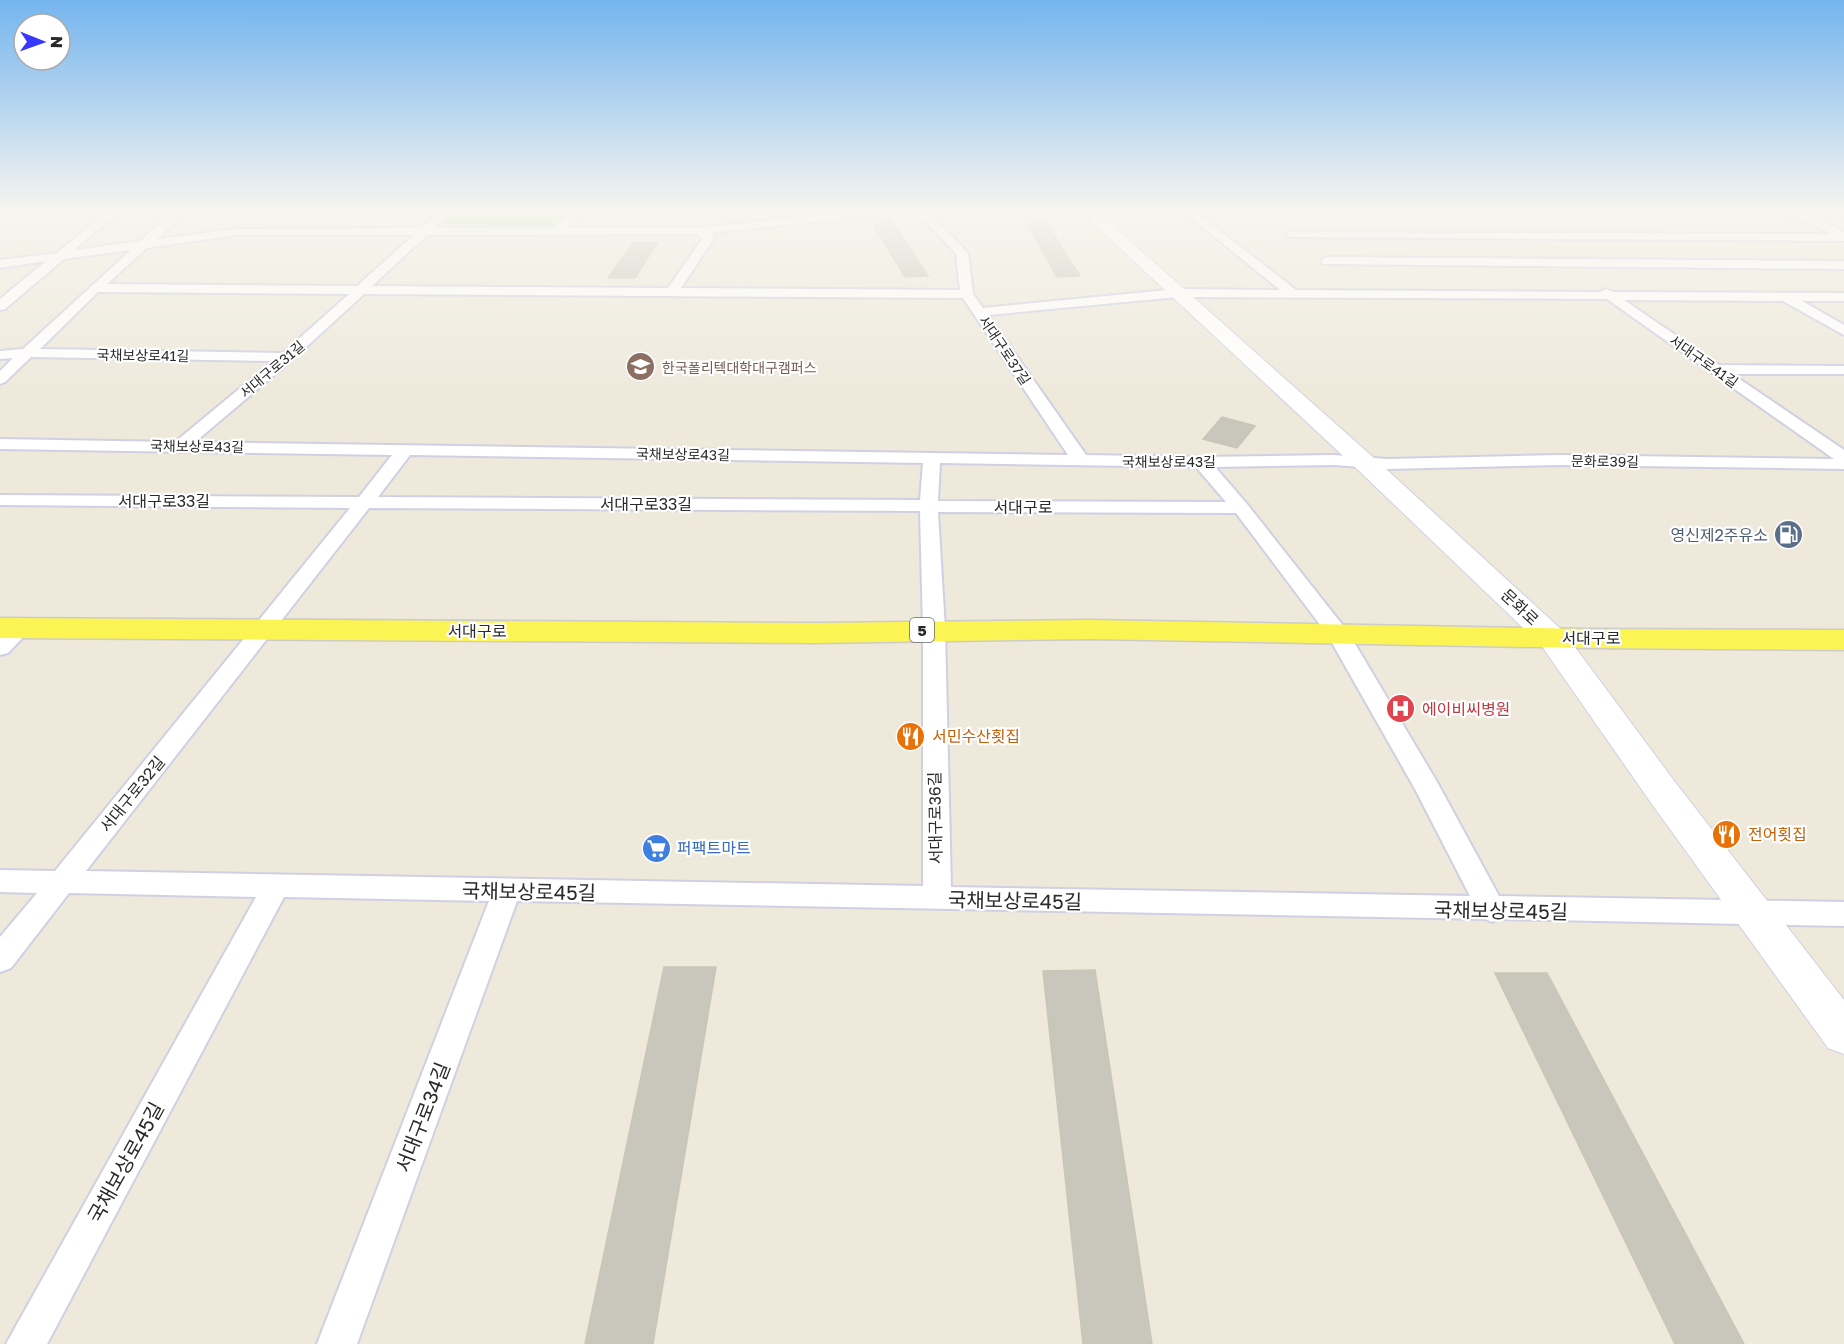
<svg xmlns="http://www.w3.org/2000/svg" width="1844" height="1344" font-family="'Golos Text','Noto Sans KR',sans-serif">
<rect width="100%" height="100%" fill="#eee9db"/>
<path fill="#a0e894" d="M460 208H571L553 226 442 224Z"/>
<path fill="#c9c6bb" stroke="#c9c6b5" stroke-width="1.5" d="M890 217 928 276 905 277 874 227Z
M1043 217 1080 276 1057 277 1028 226Z
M633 242H658L635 278H608Z
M1222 417 1255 426 1237 448 1203 439Z
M664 967H716L653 1344H585Z
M1095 970 1152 1344H1083L1043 971Z
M1495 973H1547L1744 1344H1675Z"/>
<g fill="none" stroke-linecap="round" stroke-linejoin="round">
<defs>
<path id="minor" d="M111 208H123L74 250 140 241 178 208H190L157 239 236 229 421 228 443 208H455L435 228H555L575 208H587L568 228H700L882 208H925L968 253 973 294 983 308 1178 289 1280 290 1179 208H1191L1296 290 1600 292 1606 289 1613 292 1844 293V301H1802L1844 325V335L1783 301 1624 300 1719 365 1844 366V374H1732L1844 450V469L1561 465 1388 469 1334 465 1215 467 1247 504 1348 632 1437 782 1499 896 1844 902V926L1499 919 1492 922 1485 919 517 901 357 1344H317L489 901 284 897 47 1344H6L256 897 69 893 11 968 0 972V937L37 893 0 892V870L55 871 350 508 0 505V495L359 497 392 455 0 449V439L175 442 273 361 31 357 5 382 0 384V371L13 358 0 359V351L23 349 131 250 64 259 5 309 0 310V299L46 261 0 268V260L57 253ZM916 211 956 254 960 290 681 288 714 238 710 233ZM697 234 702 239 668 288 372 286 427 235ZM236 235H414L357 286 107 284 147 248ZM98 292 349 294 283 353 40 349ZM364 294 963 298 1068 455 195 442 292 360ZM1178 297 1607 299 1834 459 1561 455 1388 459 1334 455 1201 457 1086 455 988 315ZM410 455 923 463 920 500 378 497ZM940 463 1196 467 1226 502 938 501ZM369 508 920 511 923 629V886L86 871ZM938 512 1236 513 1327 634 1415 789 1470 896 951 887 945 629Z
M1256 208H1794L1844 232V241L1291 237 1287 236V232L1831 234 1789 214H1258L1253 211Z
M1327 257 1844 261V269L1323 264 1321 261Z
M21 621 29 623 32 628 8 653 0 655V636L13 623Z"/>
<path id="secondary" d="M0 208H9L0 214Z
M1077 208H1093L1374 458 1563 631 1675 782 1844 1000V1054L1828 1048 1649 800 1541 645 1356 468Z"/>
<path id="primary" d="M0 618 816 623 1091 620 1586 629 1844 630V650L1586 648 1091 639 816 643 0 638Z"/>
</defs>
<use href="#minor" stroke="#d0d0e4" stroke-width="4"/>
<use href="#secondary" stroke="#d0d0e4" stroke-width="2"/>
<use href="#primary" stroke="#ccc" stroke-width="3"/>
<use href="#minor" fill="#fff" fill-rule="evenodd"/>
<use href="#secondary" fill="#fff" fill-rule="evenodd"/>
<use href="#primary" fill="#fbf453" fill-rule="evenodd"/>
</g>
<linearGradient id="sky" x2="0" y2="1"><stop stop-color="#74b5ee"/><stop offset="0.53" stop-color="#f7f5ef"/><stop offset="1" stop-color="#f7f5ef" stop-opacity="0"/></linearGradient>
<rect width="1844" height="396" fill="url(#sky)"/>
<defs>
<symbol id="school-disc" viewBox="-11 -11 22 22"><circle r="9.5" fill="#8d6e63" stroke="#fff"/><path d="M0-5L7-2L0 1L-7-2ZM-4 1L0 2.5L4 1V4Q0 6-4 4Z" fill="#fff"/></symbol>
<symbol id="fuel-disc" viewBox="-11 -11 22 22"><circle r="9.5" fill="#5c6f8a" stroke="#fff"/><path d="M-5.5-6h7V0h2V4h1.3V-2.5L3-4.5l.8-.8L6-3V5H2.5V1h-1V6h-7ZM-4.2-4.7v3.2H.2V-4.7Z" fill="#fff"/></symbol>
<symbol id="hospital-disc" viewBox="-11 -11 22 22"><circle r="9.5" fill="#e0444e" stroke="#fff"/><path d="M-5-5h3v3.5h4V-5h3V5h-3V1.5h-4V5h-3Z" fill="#fff"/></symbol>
<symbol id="restaurant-disc" viewBox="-11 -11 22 22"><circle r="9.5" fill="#e8710a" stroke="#fff"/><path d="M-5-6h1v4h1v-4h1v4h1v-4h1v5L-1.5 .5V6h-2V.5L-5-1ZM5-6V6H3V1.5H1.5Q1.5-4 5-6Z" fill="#fff"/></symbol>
<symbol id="supermarket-disc" viewBox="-11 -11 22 22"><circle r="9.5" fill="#3f7fe0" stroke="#fff"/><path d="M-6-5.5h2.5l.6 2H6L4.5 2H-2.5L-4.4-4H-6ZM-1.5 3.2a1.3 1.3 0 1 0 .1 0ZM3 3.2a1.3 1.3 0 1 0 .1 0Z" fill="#fff"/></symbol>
</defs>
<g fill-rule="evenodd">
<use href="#school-disc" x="624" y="350" width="33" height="33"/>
<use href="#fuel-disc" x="1772" y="518" width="33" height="33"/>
<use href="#hospital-disc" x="1384" y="692" width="33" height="33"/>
<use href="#restaurant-disc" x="894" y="720" width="33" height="33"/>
<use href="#restaurant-disc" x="1710" y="818" width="33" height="33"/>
<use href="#supermarket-disc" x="640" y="832" width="33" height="33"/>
</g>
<g text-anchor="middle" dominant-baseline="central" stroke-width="4.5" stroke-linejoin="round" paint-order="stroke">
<g font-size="14" fill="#2a2a2a" stroke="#fff">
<text transform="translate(1005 350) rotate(56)">서대구로37길</text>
<text transform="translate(143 355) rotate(1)">국채보상로41길</text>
<text transform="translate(1704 361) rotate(35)">서대구로41길</text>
<text transform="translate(272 369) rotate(-40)">서대구로31길</text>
<text transform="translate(197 446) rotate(1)">국채보상로43길</text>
<text transform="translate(683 454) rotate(1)">국채보상로43길</text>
<text x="1169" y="461">국채보상로43길</text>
<text transform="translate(1605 461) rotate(1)">문화로39길</text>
</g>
<g font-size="14" fill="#785e54" stroke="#fff" text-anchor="start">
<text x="662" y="367">한국폴리텍대학대구캠퍼스</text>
</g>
<rect fill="#fff" stroke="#6a6a6a" stroke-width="1.5" x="910" y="618" width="24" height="24" rx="4.5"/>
<g font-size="15" font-weight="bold" fill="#2a2a2a">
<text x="922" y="630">5</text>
</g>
<g font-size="16" fill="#2a2a2a" stroke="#fff">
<text x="164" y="501">서대구로33길</text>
<text x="646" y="504">서대구로33길</text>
<text x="1023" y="507">서대구로</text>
<text transform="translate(1520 607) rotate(43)">문화로</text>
<text x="477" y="631">서대구로</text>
<text x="1591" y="638">서대구로</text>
<text transform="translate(132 794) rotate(-51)">서대구로32길</text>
<text transform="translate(935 818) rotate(-91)">서대구로36길</text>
</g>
<g font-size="16" fill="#4e5e75" stroke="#fff" text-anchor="end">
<text x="1768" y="535">영신제2주유소</text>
</g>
<g font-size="16" fill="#be3a42" stroke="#fff" text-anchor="start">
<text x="1422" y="709">에이비씨병원</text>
</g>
<g font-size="16" fill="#c56008" stroke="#fff" text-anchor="start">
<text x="932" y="736">서민수산횟집</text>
<text x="1748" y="834">전어횟집</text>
</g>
<g font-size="16" fill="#366cbe" stroke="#fff" text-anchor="start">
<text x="677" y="848">퍼팩트마트</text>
</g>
<g font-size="20" fill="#2a2a2a" stroke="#fff">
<text transform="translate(529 891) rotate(1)">국채보상로45길</text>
<text transform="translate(1015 900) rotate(1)">국채보상로45길</text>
<text transform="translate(1501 910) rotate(1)">국채보상로45길</text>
<text transform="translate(422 1117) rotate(-69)">서대구로34길</text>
<text transform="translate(125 1162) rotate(-61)">국채보상로45길</text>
</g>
</g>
<g transform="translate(42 42) rotate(91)"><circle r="28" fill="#ffffff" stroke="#aaaaaa" stroke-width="1.5"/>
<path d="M0-4.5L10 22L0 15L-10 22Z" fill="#3737ff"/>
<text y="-9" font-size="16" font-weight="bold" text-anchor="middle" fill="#2a2a2a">N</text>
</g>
</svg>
